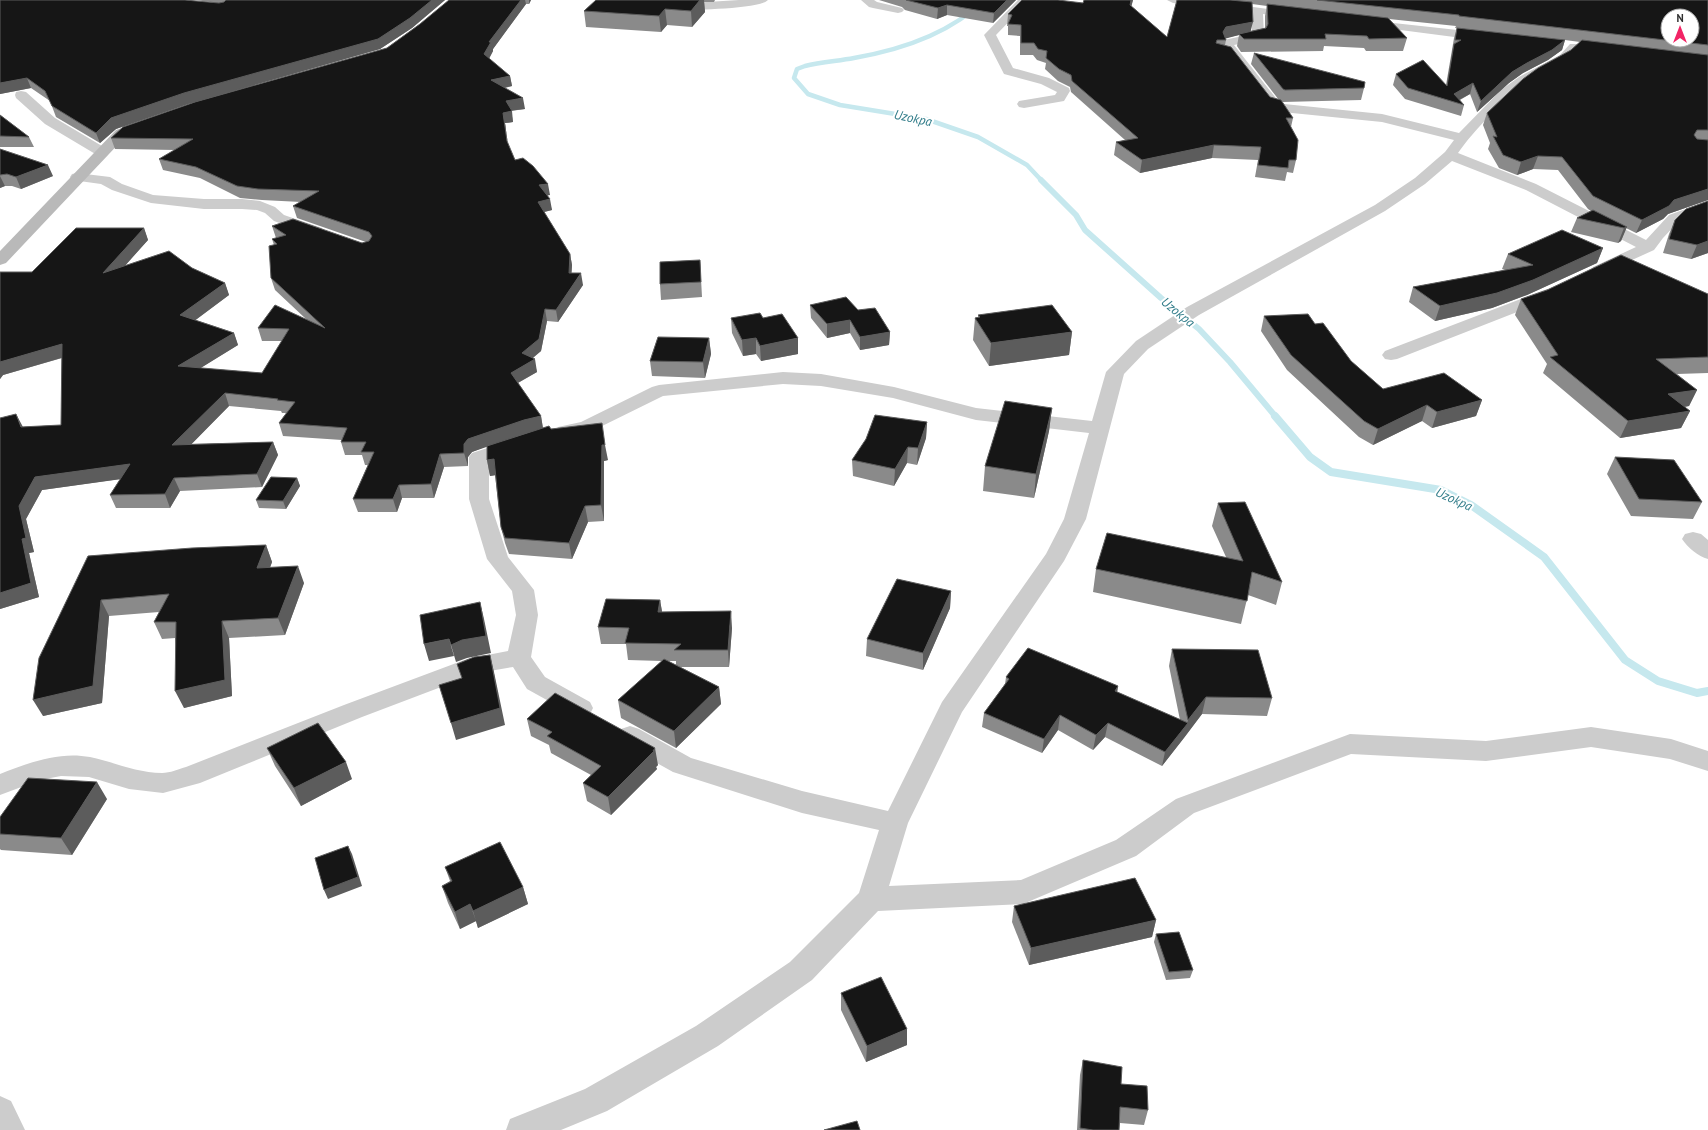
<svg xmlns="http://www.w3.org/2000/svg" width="1708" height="1130" font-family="'PT Sans',sans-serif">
<rect width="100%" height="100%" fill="#fff"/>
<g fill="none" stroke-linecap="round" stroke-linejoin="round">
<path stroke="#c6e8ee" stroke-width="4.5" d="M984 0C950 34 900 50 854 58 838 61 821 62 805 66L797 69 794 78 808 94 840 105 926 119 978 137 1027 165 1042 181"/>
<path stroke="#c6e8ee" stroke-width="6" d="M1041 180 1076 215 1085 230 1161 298 1199 329 1230 362 1276 417"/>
<path stroke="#c6e8ee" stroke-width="8" d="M1275 416 1310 457 1331 472 1441 490 1471 505 1544 557 1625 660 1658 681 1697 693 1708 691"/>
<path fill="#ccc" fill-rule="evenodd" d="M739 0H768C760 9 690 10 675 10L671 9 669 7 671 5 675 4Z
M861 0H874L877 2 902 8 904 10 902 12 898 13 873 8 869 7Z
M1018 0H1030L996 35 1013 68 1049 78 1069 88 1070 91 1064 101 1024 108 1019 107 1017 104 1019 101 1055 95 1057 92 1041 84 1004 74 984 35Z
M1167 0H1200L1299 13 1301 15 1299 17 1295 18 1263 14 1264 36 1262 39 1234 45 1279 102 1284 104 1382 114 1459 133 1501 90 1519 77 1560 55 1570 44H1578L1580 47C1567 66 1545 71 1527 83 1504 99 1474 130 1458 153L1536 184 1646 240 1669 215 1708 201V211L1679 221 1663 238 1654 250 1599 275 1593 273 1591 270 1593 267 1636 247 1526 190 1452 161 1425 184 1385 211 1199 315 1148 349 1124 374 1086 519 1064 561 962 712 908 823 889 886 1021 880 1116 840 1176 799 1350 734 1486 741 1591 727 1671 739 1708 751V771L1670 759 1591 747 1486 761 1351 754 1194 813 1136 856 1023 904 878 911 812 980 718 1046 607 1111 561 1130H506L510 1119 585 1089 696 1026 790 962 859 893 879 830 802 813 673 772 621 743 617 736 621 729 630 726 639 729 691 758 802 791 888 811 942 702 1046 554 1064 519 1089 433 976 420 893 398 821 386 783 384 663 396 594 430 565 437 558 435 555 431 558 427 581 422 652 387 659 385 783 372 821 374 894 387 976 408 1092 421 1106 372 1136 341 1187 307 1375 205 1415 178 1445 152 1454 140 1382 122 1282 112 1269 108 1225 51 1222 43 1224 40 1252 34 1251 13 1173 3Z
M1366 20 1485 33 1489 34 1491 37 1489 40 1485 41 1362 25 1360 23 1362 21Z
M21 91 26 92 55 118 107 149 109 152 107 155 102 156 97 155 45 124 16 98 15 95 16 92Z
M77 173 110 177 122 184 153 195 204 199H242L260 201 275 207 284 215 322 228 324 231 322 234 316 236 310 234 274 221 265 213 257 210 242 209H204L151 203 112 190 101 184 72 180 70 177 72 174Z
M1547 289 1553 290 1555 294 1553 298 1397 359 1391 360 1385 359 1382 355 1385 351Z
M515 439 522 441 525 445 522 449 489 460V499L508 557 534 590 538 615 531 657 545 677 590 702 593 708 590 714 581 717 572 714 527 689 513 667 478 673 362 717 200 783 163 793 129 789 89 777 61 776 40 780 0 795V774C28 763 59 751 90 757 114 762 137 773 162 773 170 773 179 769 186 767L344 705 467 659 508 651 516 615 512 591 487 559 469 499V457L472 453Z
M1693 532 1701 534 1708 540V559C1698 556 1688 548 1682 539L1685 534Z
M0 1096 11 1101 25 1130H0Z"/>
<path fill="#b9b9b9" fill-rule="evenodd" d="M137 123 142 124 144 127 142 130 126 136 6 263 0 265V251L116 130Z"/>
</g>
<path fill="#8a8a8a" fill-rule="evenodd" d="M0 0 218 3 195 0H445L412 28 380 49 188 104 116 129 100 143 56 117 50 101 31 88 0 94Z
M449 0H531L529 4H526L493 49V51L489 59 510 76 512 86 505 88 525 109 511 111 513 122 505 123 507 143 515 160 550 195H547L552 210 544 212 570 254 572 265 571 273 583 285 558 322 547 321 541 351 533 358 537 372 518 383 541 416 543 428 551 429 608 460 604 461V521L588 522 572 559 509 554 505 543 501 527 495 475 490 476 487 460V446L472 452 468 457V466L444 467 434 498H402L397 512H358L353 499 368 465H365L362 455H345L341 442 342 440 283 436 279 423 286 413H282L281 411 229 406 191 444 273 442 278 455 262 487 180 491 170 508H116L110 495 120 479 42 490 26 519 34 552 29 553 39 597 0 609 23 427 61 425 62 358 3 375 0 379V272H32L144 228 148 240 125 265 192 268 225 283 229 295 195 320 234 333 238 345 200 368 262 373 282 341H262L258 328 306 319 275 290 271 278 274 245 272 239 276 238 272 226 362 243 366 242 297 218 293 206 301 202 262 200 240 198 200 178 163 170 159 159 175 150 115 149 111 138 387 48 420 24ZM535 431 505 440 527 433Z
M596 0H715L714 2H704L705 12 692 27 667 25 661 32 586 27 584 11Z
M879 0H1016L993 23 947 15 937 19 905 10 902 7Z
M1133 0 1131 6 1167 37 1177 0H1708V200L1668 214 1663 219 1636 233 1626 228 1621 241 1618 243 1571 232 1577 218 1591 211 1588 209 1558 170 1533 169 1517 175 1499 168 1488 149 1490 143 1483 125 1487 113 1571 50 1580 42 1565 40 1562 50 1548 60 1523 73 1509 83 1477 112 1470 94 1460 100 1464 105 1461 116 1405 99 1393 85 1396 74 1446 85 1454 38 1457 28H1455L1456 26 1389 19 1407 38 1403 51H1366L1364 48 1324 46 1323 51 1241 52 1237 46 1239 35 1225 38 1226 40 1225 45 1270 97 1279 100 1251 64 1254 53 1364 88 1361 100 1283 102 1281 101 1293 118 1291 127 1296 160 1293 173 1287 172 1285 181 1255 177 1258 160 1212 158 1140 173 1114 155 1116 142 1125 140 1071 92 1070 87 1058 81 1045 69 1046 63 1037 60 1033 55H1020V36L1008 35V26H1007L1008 14 1083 3ZM1252 4 1267 6 1265 16V28L1251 31Z
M0 115 29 137 34 147H0Z
M0 149 53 176 21 189 12 186H5L0 188Z
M1708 201V253L1691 259 1663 253 1669 234 1675 220Z
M1603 248 1597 263 1527 295 1492 308 1435 321 1409 302 1413 287 1505 270 1502 269 1508 254Z
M700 260 702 297 661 300 660 284Z
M1708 294V373L1677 374 1697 390 1689 406 1684 407 1690 411 1681 428 1620 438 1543 373 1547 364 1515 315 1521 299Z
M810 305 890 332 889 345 860 350 850 333 827 338 811 318Z
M978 315 1072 332 1069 355 989 366 973 340 975 318 978 317Z
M1264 316 1315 324 1351 361 1383 389 1482 400 1476 416 1432 428 1422 421 1373 445 1359 437 1287 370 1261 331Z
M731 318H763L798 354 761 361 756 354 743 356 732 333Z
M709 338 711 354 705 378 652 376 650 361Z
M1052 408 1049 431 1034 498 983 491 985 466Z
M927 422 926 438 917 465 907 463 894 486 853 476 852 460Z
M1615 457 1702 502 1693 519 1631 516 1607 474Z
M297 478 300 486 286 509 259 508 256 500Z
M1218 503 1282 582 1276 605 1248 595 1241 624 1093 592 1096 569 1226 557 1212 526Z
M266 545 272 562 270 568 304 583 285 635 229 638 232 696 184 708 175 638 162 639 154 622 159 612 109 616 102 703 43 716 88 556Z
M951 591 950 608 923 670 866 656 867 639Z
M660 600 662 612 732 628 729 667H680L719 687 721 704 676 748 621 718 618 700 662 661 628 660 626 644H601L598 627ZM668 661H676V665Z
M1172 649 1272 698 1267 716 1202 714 1162 766 1105 737 1093 750 1058 730 1042 753 982 727 984 713 1005 684 1006 677 1118 686 1117 692 1180 720 1169 666Z
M527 719 658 765 656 767 657 769 611 815 587 801 583 783 591 775 551 753 549 745 531 736Z
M267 748 352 779 301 806 275 766Z
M107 799 72 855 1 850 0 849V817Z
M445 867 523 887 528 904 478 928 476 921 460 929 448 903 442 886 450 881Z
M1014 906 1156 920 1152 937 1029 965 1012 922Z
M1156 934 1193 970 1190 978 1166 980 1154 942Z
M841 993 907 1029V1045L866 1062 841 1010Z
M1083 1060 1121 1084 1148 1110 1144 1125 1120 1123 1119 1130H1077L1080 1075Z"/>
<path fill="#5c5c5c" d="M432 0H445L412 28 380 49 188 104 116 129 100 143 96 133 111 118Z
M521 0H525L526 4 493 49V51L486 64 484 54 489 42Z
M529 0H531L529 4Z
M700 0H704L705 12 692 27 691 11Z
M1007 0H1016L993 23 994 13Z
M1131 0H1133L1129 16 1130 5Z
M947 5V15L937 19 938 8Z
M665 9 667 25 661 32 659 16Z
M1253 22 1250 33 1239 34V35L1224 39 1223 32 1226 27Z
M1565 40 1562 50 1548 60 1523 73 1509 83 1477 112 1481 101 1512 72 1527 63Z
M510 76 512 86 493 90 491 80Z
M27 78 31 88 0 94V83Z
M1473 83 1470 94 1455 102 1454 94Z
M523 98 525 109 508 111 506 101Z
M512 111 513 122 505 123 509 152 503 113Z
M1214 145 1212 158 1140 173 1142 160Z
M1538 156 1533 169 1517 175 1521 162Z
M48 165 53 176 21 189 16 177Z
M0 176 5 186 0 188Z
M548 184 550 195 541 197 539 185Z
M1708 189V200L1668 214 1663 219 1636 233 1642 220 1674 200Z
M550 199 552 210 540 213 538 202Z
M1627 227 1621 241 1618 243 1624 228Z
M144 228 148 240 108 285 103 273Z
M1708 241V253L1691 259 1697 245Z
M1603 248 1597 263 1527 295 1492 308 1435 321 1440 306Z
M570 254 572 265 571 285 569 273Z
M581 273 583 285 558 322 556 310Z
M225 283 229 295 185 328 180 315Z
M545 309 547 321 541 351 524 365 522 353Z
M850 320V333L827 338V324Z
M890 332 889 345 860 350V337Z
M1072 332 1069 355 989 366 991 343Z
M234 333 238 345 183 379 178 366Z
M709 338 711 354 705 378 703 362Z
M756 338V354L743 356 742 340Z
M798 338V354L761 361 760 346Z
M62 344 68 356 3 375 0 379V362Z
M535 359 537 372 514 385 511 373Z
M1697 390 1689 406 1660 411 1668 394Z
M225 393 229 406 178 458 172 445Z
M1482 400 1476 416 1432 428 1437 412Z
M1427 405 1422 421 1373 445 1378 429Z
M1052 408 1049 431 1034 498 1036 474Z
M1690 411 1681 428 1620 438 1628 421Z
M16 414 23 427H21Z
M541 416 543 429 527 433 472 452 468 457V466L464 453V444L468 439 524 420Z
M927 422 926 438 917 465 918 448Z
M273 442 278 455 262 487 257 474Z
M602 445H605L608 460 604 461V521L601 505Z
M908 447 907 463 894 486 895 469Z
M440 454 444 467 434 498 431 484Z
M494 459 497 475 490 476 487 460Z
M130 464 136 477 42 490 26 519 34 552 29 553 39 597 0 609V593L22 539 19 506 35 477Z
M174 478 180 491 170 508 165 494Z
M297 478 300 486 286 509 283 501Z
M399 485 402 498 397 512 393 499Z
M585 506 588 522 572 559 569 543Z
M266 545 272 562 263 585 257 568Z
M298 566 304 583 285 635 278 618Z
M951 591 950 608 923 670V653Z
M101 600 109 616 102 703 43 716 33 700Z
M660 600 663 617 658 612Z
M480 602 484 619 491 653 467 658 456 662 451 645Z
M731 611 732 628 729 667 728 650Z
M222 621 229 638 232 696 184 708 175 691Z
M449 639 454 656 429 661 424 644Z
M490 655 494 672 505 725 456 740 451 723Z
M1118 686 1116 700 1115 691Z
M719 687 721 704 676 748 674 731Z
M1206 697 1202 714 1184 738 1188 720Z
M1060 715 1058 730 1042 753 1044 739Z
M1108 723 1105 737 1093 750 1096 735Z
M1188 723 1184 738 1162 766 1165 752Z
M655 748 658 765 656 767 657 769 611 815 608 797Z
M346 762 352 779 301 806 294 788Z
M97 782 107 799 72 855 61 838Z
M348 846 352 854 362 886 328 899 324 890Z
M523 887 528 904 478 928 473 911Z
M470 904 476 921 460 929 455 912Z
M1156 920 1152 937 1029 965 1031 948Z
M907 1029V1045L866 1062 867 1046Z"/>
<path fill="#161616" stroke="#5c5c5c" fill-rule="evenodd" d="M0 0H185L219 3 224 2 226 0H432L410 18 378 39 184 93 111 118 96 133 52 106 45 91 27 78 0 83Z
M449 0H521L489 42H491L484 54 510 76 491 80 523 98 506 101 512 111 503 113 507 141 515 160 523 158 533 166 548 184 539 185 550 199 538 202 570 254 569 273H581L556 310 545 309 539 339 522 353 535 359 511 373 541 416 524 420 468 439 464 444V453L440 454 431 484 399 485 393 499H353L374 452H361L366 442H341L347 428 279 423 295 402 277 400 278 399 225 393 172 445 273 442 257 474 174 478 165 494 110 495 130 464 35 477 19 506 26 538 22 539 31 583 0 593V418L16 414 21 427 61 425 62 344 0 362V272H32L76 228H144L103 273 169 251 192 268 225 283 180 315 234 333 178 366 262 373 289 329 258 328 275 305 325 328 271 278 269 246 277 244 272 239 286 235 272 226 293 219 362 243 369 241 372 236 369 232 293 206 319 191 258 189 237 186 196 167 159 159 193 139 111 138 123 127 195 102 387 48 420 24Z
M596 0H700L691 11 665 9 659 16 584 11Z
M906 0H1007L994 13 947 5 938 8Z
M1022 0H1058L1083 3 1084 0H1131L1130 5 1167 37 1177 0H1230L1252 2 1253 22 1226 27 1223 32 1226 40H1217L1216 43 1231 47 1270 97 1281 100 1293 118H1286L1298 140 1296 160H1289L1288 168 1258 165 1261 147 1214 145 1142 160 1116 142 1138 138 1072 81 1071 75 1059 69 1046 58 1047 51 1038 49 1034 43H1021V25L1008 24 1012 15 1008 14Z
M1317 0H1708V45L1459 16V15ZM1668 16H1692V40H1668Z
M1267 4 1388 18 1407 38 1369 39 1367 36 1325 34 1326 39H1244L1239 34 1266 28 1268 24Z
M1457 28 1565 40 1552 50 1527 63 1512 72 1481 101 1473 83 1454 94 1464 105 1408 88 1396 74 1423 60 1447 86 1454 44 1461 40H1455Z
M1582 40 1708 55V130H1697L1694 135 1697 139 1708 140V189L1674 200 1669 206 1642 220 1593 196 1562 157 1538 156 1521 162 1503 155 1493 136 1497 137 1487 113 1523 79 1538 68 1571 50Z
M1254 53 1365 82 1364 88 1285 90 1283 89Z
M0 115 29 137 0 136Z
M0 149 48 165 16 177 7 174 0 175Z
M1708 201V241L1697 245 1669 239 1675 220 1686 209Z
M1593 210 1627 227 1624 228 1577 218Z
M1562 230 1603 248 1533 280 1497 293 1440 306 1413 287 1533 265 1508 254Z
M1621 255 1708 294V357L1656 359 1697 390 1668 394 1690 411 1628 421 1550 357 1558 355 1521 299 1547 290Z
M700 260 701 282 660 284V262Z
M846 297 858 310 875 308 890 332 860 337 850 320 827 324 810 305Z
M1052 305 1072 332 991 343 975 318 980 317 978 315Z
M760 313 763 318 782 314 798 338 760 346 756 338 742 340 731 318Z
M1308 314 1315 324 1323 323 1351 361 1383 389 1444 373 1482 400 1437 412 1427 405 1378 429 1364 421 1291 355 1264 316Z
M658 337 709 338 703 362 650 361Z
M1005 401 1052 408 1036 474 985 466Z
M875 415 927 422 918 448 908 447 895 469 852 460 866 439Z
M602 423 605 445H602L601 505 585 506 569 543 505 538 501 527 494 459 487 460V446L549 426 551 429Z
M1615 457 1674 460 1702 502 1639 499Z
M271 477 297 478 283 501 256 500Z
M1245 502 1282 582 1252 572 1247 601 1096 569 1107 533 1243 561 1218 503Z
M266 545 257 568 298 566 278 618 222 621 225 680 175 691 176 622H154L169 594 101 600 93 686 33 700 39 658 88 556 192 548Z
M897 579 951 591 923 653 867 639Z
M606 599 660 600 658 612 731 611 728 650H674L681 644 625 643 629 628 598 627Z
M480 602 486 636 462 640 451 645 449 639 424 644 420 615Z
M1028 648 1118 686 1115 691 1188 723 1165 752 1108 723 1096 735 1060 715 1044 739 984 713 1009 679 1006 677Z
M1172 649 1258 650 1272 698 1206 697 1188 720Z
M490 655 500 708 451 723 439 685 462 678 457 664 474 657Z
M664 659 719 687 674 731 618 700Z
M555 693 655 748 653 751H654L608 797 583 783 601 766 547 736 552 732 527 719Z
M318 723 346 762 294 788 267 748Z
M28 778 97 782 61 838 0 834V817Z
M500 842 523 887 473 911 470 904 455 912 442 886 452 881 445 867Z
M348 846 358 877 324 890 315 858Z
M1135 878 1156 920 1031 948 1014 906Z
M1179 932 1193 970 1169 972 1156 934Z
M881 977 907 1029 867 1046 841 993Z
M1083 1060 1122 1067 1121 1084 1147 1086 1148 1110 1120 1107 1119 1130H1093L1080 1128Z
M857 1121 860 1130H824Z"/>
<g text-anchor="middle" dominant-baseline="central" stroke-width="4" stroke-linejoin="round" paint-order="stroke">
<g font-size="13" font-style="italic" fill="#327d8a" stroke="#fff">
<text transform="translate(913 118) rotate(12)">Uzokpa</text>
<text transform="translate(1178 312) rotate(39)">Uzokpa</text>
<text transform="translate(1454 499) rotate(24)">Uzokpa</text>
</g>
</g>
<g transform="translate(1680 28)"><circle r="19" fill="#ffffff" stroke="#acacac"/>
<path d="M0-3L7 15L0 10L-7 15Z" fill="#f22465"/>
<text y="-6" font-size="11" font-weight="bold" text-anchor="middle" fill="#2f2f2f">N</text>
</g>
</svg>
